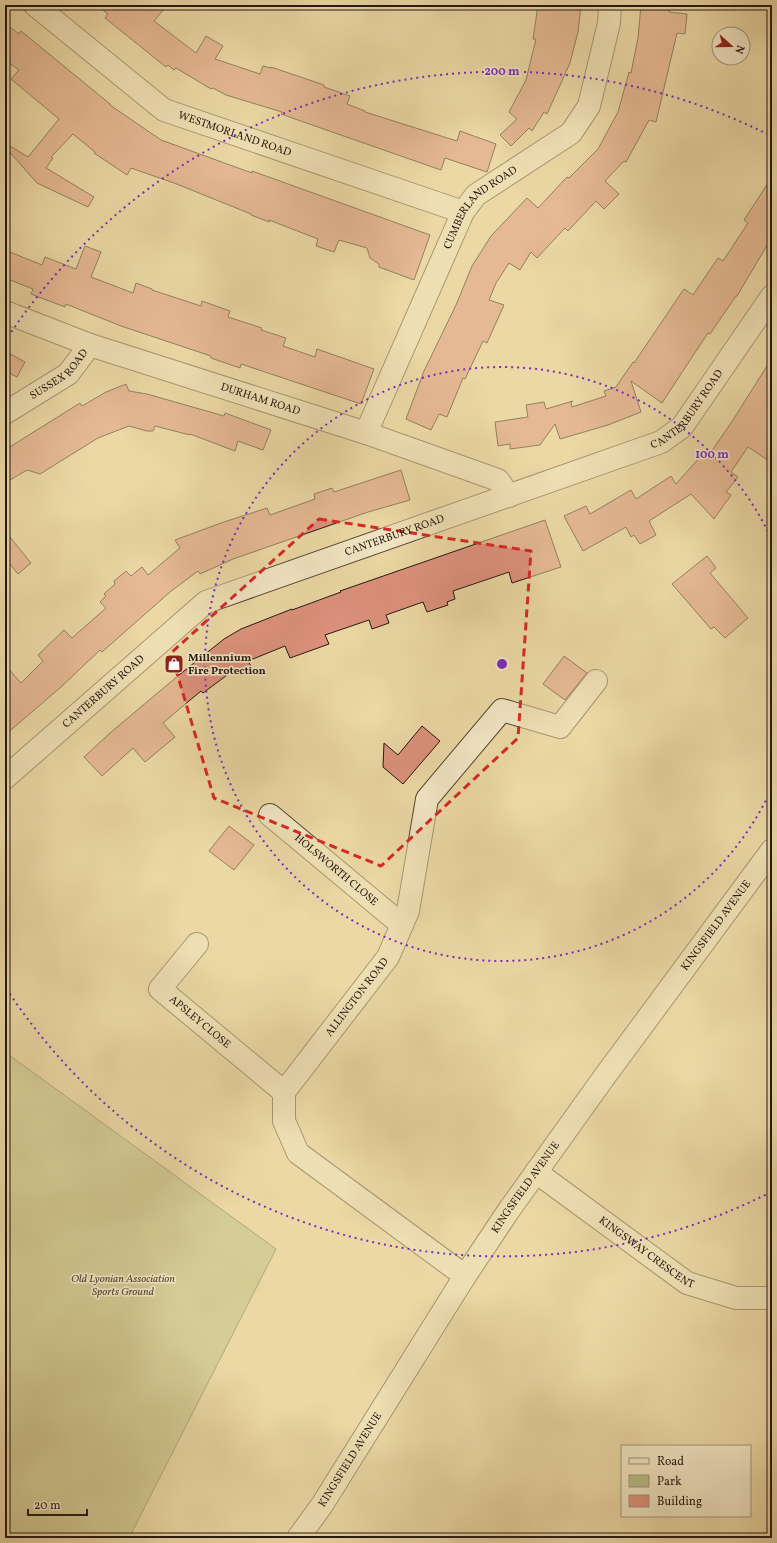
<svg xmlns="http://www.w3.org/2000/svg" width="777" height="1543" font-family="Vollkorn,serif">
<rect width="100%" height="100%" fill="#ebd8a5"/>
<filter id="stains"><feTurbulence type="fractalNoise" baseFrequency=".005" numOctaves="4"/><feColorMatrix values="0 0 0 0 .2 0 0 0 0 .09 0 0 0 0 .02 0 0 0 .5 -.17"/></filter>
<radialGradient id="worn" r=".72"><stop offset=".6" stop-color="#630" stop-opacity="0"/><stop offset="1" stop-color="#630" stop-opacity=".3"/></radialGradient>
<path fill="#babe85" stroke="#6e6a4a" d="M5 1052 276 1249 129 1538H5Z"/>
<path fill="#dd927d" stroke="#231710" d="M96 5H167L154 21 196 53 206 36 223 46 215 59 260 74 263 66 271 68V67L324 85V87L350 96 347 104 365 111V112L457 141 460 131 496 144 487 172 445 158 441 170 295 119 281 114 282 112 226 95 213 88 211 89 176 68 174 70 168 65 166 67 105 18 108 14Z
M538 5H581L578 32 570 63 547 114 544 112 532 131 529 128 511 146 500 135 517 119 509 112 526 80 536 39H533Z
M641 5H670L669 12 687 14 685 34 677 33 656 122 649 120 626 162 624 161 605 181 619 194 604 209 596 201 568 231 565 228 537 258 531 252 520 270 509 263 496 283 489 300 504 305 487 343 483 341 465 379 463 378 447 417 439 414 431 430 406 419 424 371 456 305 472 266 491 236 527 198 538 208 567 177 569 178 598 149 618 112 629 72 631 73 638 38Z
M5 23 19 34 21 31 110 104V105L161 140 252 173V171L430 235 414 280 379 267V264L370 258 367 248 339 240 334 252 316 246 318 239 269 220V222L251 215V214L174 183 131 168 127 175 94 153 95 152 73 134 51 157 53 158 46 168 94 197 88 207 37 183 7 149 10 146 28 157 59 119 11 79 19 70 5 60Z
M772 177V237L737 296H736L710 334 708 333 696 351 662 403 631 381 641 412 608 425 560 439 555 424 540 445 510 449V444L498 446 495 422 528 417 526 405 544 402 546 409 573 401 571 403 572 407 606 396 604 391 616 387 633 362 634 363 684 289 693 295 718 258 723 261 748 223 744 220Z
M85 246 101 252 91 277 133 293 136 283 152 289V290L201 306 202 301 230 311 228 317 262 328 261 330 286 338 283 346 315 357 317 349 374 369 361 404 241 364 240 368 211 358V356L121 326 66 304 65 307 31 294 33 289 5 278V250L42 265 45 257 76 269Z
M5 351 25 362 17 377 5 371Z
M772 358V463L748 447 731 472 738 477 726 492 731 495 714 519 691 494 649 521 656 535 640 544 634 535 631 537 626 527 583 551 564 516 586 506 590 514 631 490 636 499 671 476 676 484 707 449 711 452 733 420Z
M126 384 129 391 147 394 224 416 225 413 271 430 263 450 238 441 235 451 190 434V435L155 426 153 431H147L129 426 98 438 40 474 27 470 5 483V450L80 403 82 406 106 392Z
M401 470 410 500 368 512 233 559 200 574 198 571 170 592 102 652 100 650 61 687 5 735V665L21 683 43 661 38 655 64 630 72 638 106 608 100 602 106 596 104 594 115 584 114 581 126 571 131 576 142 567 148 575 180 548 175 540 221 523 267 508 270 515 315 499 314 494 332 488 334 492Z
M545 520 561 567 512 583 509 572 453 591 455 599 447 602 448 605 427 612 423 602 386 615 389 623 372 629 369 620 325 635 329 644 290 658 285 646 248 661 251 666 236 674 234 670 203 693 201 691 183 706 163 723 175 737 145 762 133 748 102 776 84 757 110 733 179 675 224 639 241 629 292 609V610L341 592 340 591Z
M5 531 31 563 18 574 5 558Z
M707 556 716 568 710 573 748 618 725 638 714 627 711 629 672 584Z
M564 656 587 673 565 700 543 684Z
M422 726 440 741 403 784 383 767 384 743 398 755Z
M229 826 254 845 234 870 209 851Z"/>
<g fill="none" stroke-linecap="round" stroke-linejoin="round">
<defs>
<g id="street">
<path id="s1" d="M35 5 164 110 463 212"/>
<path id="s2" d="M5 312 90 345 366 433 498 480 509 496"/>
<path id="s3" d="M5 413 68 374 90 345"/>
<path id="s4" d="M366 433 463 212 476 195 571 133 589 106 609 23 610 5"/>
<path id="s5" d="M5 778 206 602 661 442 682 427 772 296"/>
<path id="s6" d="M270 815 402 925"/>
<path id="s7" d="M197 944 160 989 284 1092"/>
<path id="s8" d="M536 1172 687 1283 736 1298H772"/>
<path id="s9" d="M465 1276 298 1153 284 1121V1092L388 957 408 911 427 799 502 710 560 727 596 681"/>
<path id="s10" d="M298 1538 322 1505 465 1276 509 1210 605 1076 772 850"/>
</g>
</defs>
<use href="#street" stroke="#554735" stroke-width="24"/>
<use href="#street" stroke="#f2e6c4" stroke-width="22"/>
</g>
<path d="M0 0H777V1543H0ZM319 519 531 551 518 738 381 866 214 798 171 653Z" fill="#ebd8a5" fill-opacity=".55" fill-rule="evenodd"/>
<path fill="none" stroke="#d62828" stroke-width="3" stroke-dasharray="8 5" stroke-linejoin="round" d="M319 519 531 551 518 738 381 866 214 798 171 653Z"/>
<g fill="none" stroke="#7b2cbf" stroke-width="2" stroke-dasharray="2 4">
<path d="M771 790A297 297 0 1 1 771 538"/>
<path d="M771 1192A593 593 0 0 1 8 991M8 337A593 593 0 0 1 771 136"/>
</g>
<defs>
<symbol id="shop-square" viewBox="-11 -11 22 22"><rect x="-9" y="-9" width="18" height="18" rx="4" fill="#8f2418" stroke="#f2e6c4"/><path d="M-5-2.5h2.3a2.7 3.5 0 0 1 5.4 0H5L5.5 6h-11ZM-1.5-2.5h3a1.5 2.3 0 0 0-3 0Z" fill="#fff"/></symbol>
</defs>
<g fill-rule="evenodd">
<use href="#shop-square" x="163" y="653" width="22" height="22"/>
</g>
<g text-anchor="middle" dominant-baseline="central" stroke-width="3.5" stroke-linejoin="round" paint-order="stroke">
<g font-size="11" fill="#231710" stroke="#f2e6c4">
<text stroke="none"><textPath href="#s1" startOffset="241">WESTMORLAND ROAD</textPath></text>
<text stroke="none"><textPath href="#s4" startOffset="256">CUMBERLAND ROAD</textPath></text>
<text stroke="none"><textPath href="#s3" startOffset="67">SUSSEX ROAD</textPath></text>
<text stroke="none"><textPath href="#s2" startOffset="270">DURHAM ROAD</textPath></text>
<text stroke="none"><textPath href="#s5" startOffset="791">CANTERBURY ROAD</textPath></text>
<text stroke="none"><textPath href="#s5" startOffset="467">CANTERBURY ROAD</textPath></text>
<text stroke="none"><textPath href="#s5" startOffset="131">CANTERBURY ROAD</textPath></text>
<text stroke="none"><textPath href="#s6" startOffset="86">HOLSWORTH CLOSE</textPath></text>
<text stroke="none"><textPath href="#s10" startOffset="742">KINGSFIELD AVENUE</textPath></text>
<text stroke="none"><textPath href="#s9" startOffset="391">ALLINGTON ROAD</textPath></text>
<text stroke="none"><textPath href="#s7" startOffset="110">APSLEY CLOSE</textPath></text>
<text stroke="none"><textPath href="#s10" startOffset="418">KINGSFIELD AVENUE</textPath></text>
<text stroke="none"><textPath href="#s8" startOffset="137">KINGSWAY CRESCENT</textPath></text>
<text stroke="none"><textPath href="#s10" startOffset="94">KINGSFIELD AVENUE</textPath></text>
</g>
<g font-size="11" font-weight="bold" fill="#231710" stroke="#f2e6c4" text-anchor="start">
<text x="188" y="658">Millennium<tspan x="188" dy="13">Fire Protection</tspan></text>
</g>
<g font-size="11" font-style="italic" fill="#504933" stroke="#f2e6c4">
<text x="123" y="1279">Old Lyonian Association<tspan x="123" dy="13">Sports Ground</tspan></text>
</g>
</g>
<circle cx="502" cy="664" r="6" fill="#7b2cbf" stroke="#f2e6c4" stroke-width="2"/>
<g font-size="12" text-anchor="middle" font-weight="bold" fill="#7b2cbf" stroke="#f2e6c4" stroke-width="3.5" stroke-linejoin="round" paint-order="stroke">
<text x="502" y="75">200 m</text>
<text x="712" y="458">100 m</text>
</g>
<rect width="777" height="1543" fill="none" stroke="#ebd8a5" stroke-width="20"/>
<rect x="6" y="6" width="765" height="1531" fill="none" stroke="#231710" stroke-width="2"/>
<rect x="10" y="10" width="757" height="1523" fill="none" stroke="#231710"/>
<rect x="621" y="1445" width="130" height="72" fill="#f2e6c4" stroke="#9f937c"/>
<rect x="629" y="1458" width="20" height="6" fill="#f2e6c4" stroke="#9f937c"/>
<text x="657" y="1465" font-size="12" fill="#231710">Road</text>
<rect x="629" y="1475" width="20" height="12" fill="#babe85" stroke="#9f937c"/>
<text x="657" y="1485" font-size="12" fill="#231710">Park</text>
<rect x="629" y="1495" width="20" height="12" fill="#dd927d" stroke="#9f937c"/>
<text x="657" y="1505" font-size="12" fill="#231710">Building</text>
<g transform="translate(731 46) rotate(111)"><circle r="19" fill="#f2e6c4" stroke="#9f937c"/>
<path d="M0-3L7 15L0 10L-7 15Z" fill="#8f2418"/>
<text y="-6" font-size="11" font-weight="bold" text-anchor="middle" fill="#231710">N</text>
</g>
<path d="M28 1509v6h59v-6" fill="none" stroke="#231710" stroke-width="2"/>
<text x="34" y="1509" font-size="12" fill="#231710" stroke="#f2e6c4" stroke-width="3" paint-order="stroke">20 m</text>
<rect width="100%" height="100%" filter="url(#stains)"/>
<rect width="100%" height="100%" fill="url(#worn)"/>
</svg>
